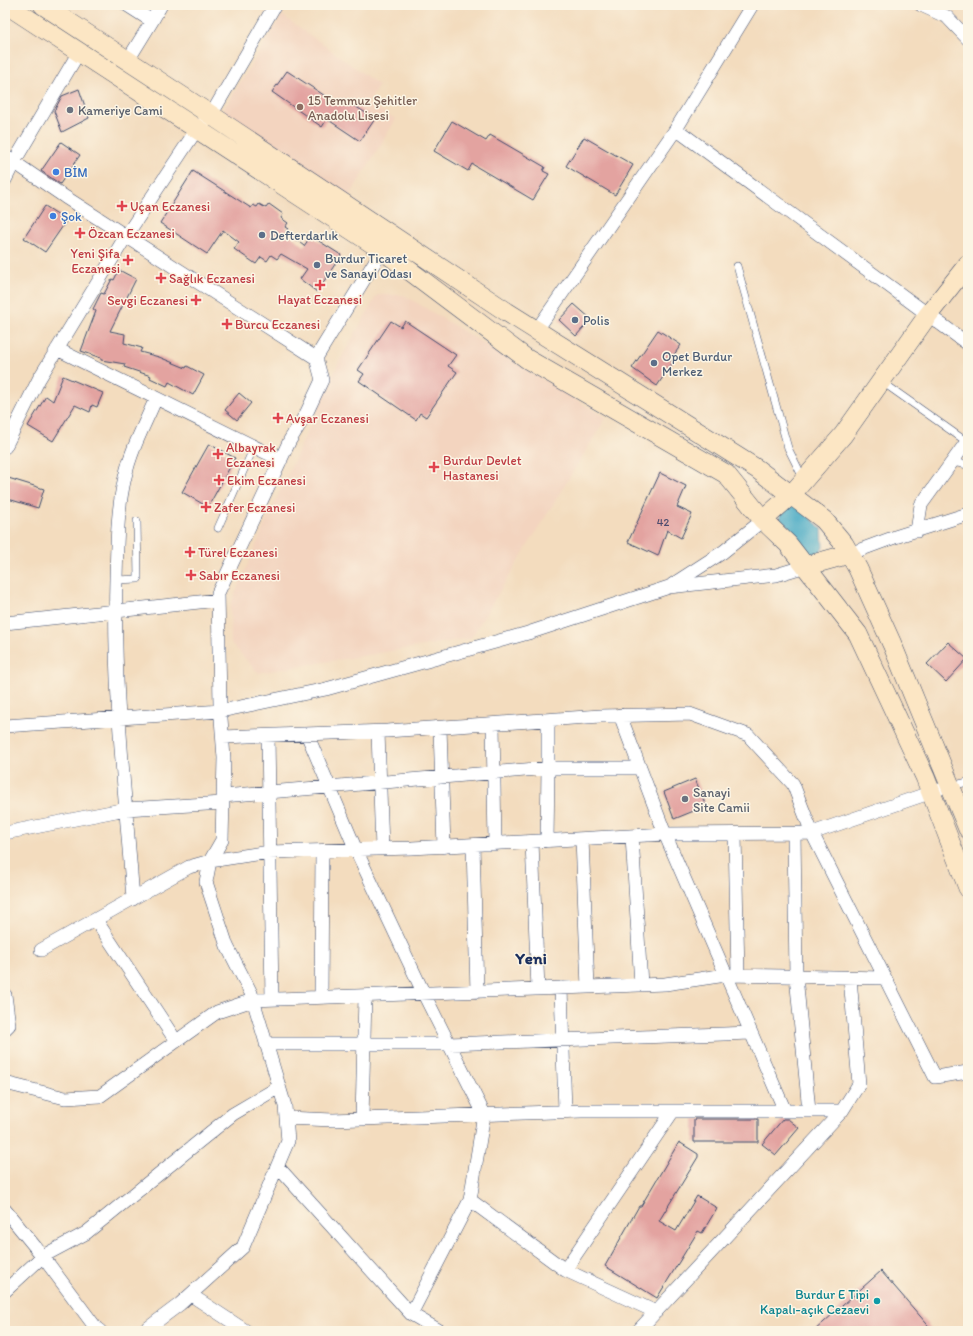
<svg xmlns="http://www.w3.org/2000/svg" width="973" height="1336" font-family="Itim,sans-serif">
<rect width="100%" height="100%" fill="#fcf5e5"/>
<filter id="ink" filterUnits="userSpaceOnUse"><feTurbulence type="fractalNoise" baseFrequency=".025" numOctaves="2"/><feDisplacementMap in="SourceGraphic" scale="8" xChannelSelector="R" yChannelSelector="G"/><feConvolveMatrix kernelMatrix="1 2 1 2 8 2 1 2 1" color-interpolation-filters="sRGB"/></filter>
<filter id="wash" filterUnits="userSpaceOnUse"><feTurbulence type="fractalNoise" baseFrequency=".012" numOctaves="4" result="noise"/><feDisplacementMap in="SourceGraphic" scale="16" xChannelSelector="R" yChannelSelector="G"/><feGaussianBlur stdDeviation="0.9" result="paint"/><feColorMatrix in="noise" values="0 0 0 0 0 0 0 0 0 0 0 0 0 0 0 0 0 1.4 0 .05"/><feComposite in="paint" operator="in"/></filter>
<g filter="url(#wash)">
<rect width="100%" height="100%" fill="#f3dcbe"/>
<path fill="#f3d4bf" d="M282 15 379 85 368 103 396 119 349 197 222 112Z
M377 295H404L606 418 471 638 258 673 231 643 230 606 269 515 339 362Z"/>
<path fill="#45a9c5" stroke="#306c92" d="M795 503 822 529 823 547 820 553 812 555 805 554 785 532 780 522V512Z"/>
<g id="blocks">
<path fill="#e3a3a0" d="M287 71 339 105 344 99 375 119 360 141 327 119 322 127 272 92Z
M79 89 89 118 62 132 54 111 62 96Z
M452 121 486 141 490 135 545 167 543 171 549 174 533 200 472 164 468 171 434 151Z
M584 137 633 165 615 195 566 166Z
M61 142 80 155 60 184 41 171Z
M193 171 251 208 253 205 257 207 259 204 266 208 269 204 283 214 281 218 288 223 285 227 288 229 286 232 304 246 311 236 341 255 317 292 300 279 307 269 281 254 277 259 271 255 267 261 261 257 256 264 234 249 239 242 223 230 207 254 160 223Z
M45 206 67 220 45 252 24 238Z
M119 270 136 279 110 331 125 334 124 343 142 348 140 352 159 357 186 368 187 366 204 375 193 395 169 382 167 386 150 378 151 376 124 367 125 364 101 360V358L81 351 96 311 93 309 101 293 104 294 112 279 114 280Z
M574 304 591 319 576 336 559 320Z
M391 321 401 327 405 321 456 355 448 366 457 372 426 417 420 413 416 420 359 381 364 374 358 370Z
M658 330 681 345 670 360 673 362 657 386 632 368Z
M63 376 103 393 97 407 92 405 90 412 75 405 53 441 28 426 46 396 53 401Z
M239 393 251 403 237 420 225 410Z
M209 444 235 458 208 507 182 492Z
M660 473 686 486 677 507 692 514 681 538 667 530 658 556 628 542Z
M5 477 44 489 38 508 5 498Z
M948 642 967 659 946 682 927 664Z
M695 779 706 806 674 819 664 792Z
M694 1119H758V1142H694Z
M783 1119H788L799 1128 776 1155 762 1144Z
M679 1142 698 1154V1157L659 1221 676 1231 697 1196 717 1208 702 1233 698 1231 657 1298 605 1266 639 1206H641Z
M881 1271 933 1331H814Z"/>
</g>
</g>
<g filter="url(#ink)">
<use href="#blocks" fill-opacity="0" stroke="#3b496c" stroke-width="1"/>
<g fill="none" stroke-linecap="round" stroke-linejoin="round">
<defs>
<path id="service" d="M737 266 788 448 803 478
M881 381 967 442
M952 462 968 465
M218 528 254 447
M116 580 138 579 137 521
M950 786 968 782"/>
<path id="minor" d="M127 5 152 21 128 60
M921 5 947 17 968 39
M152 21 161 5
M676 129 968 344
M5 156 65 197 316 358
M5 180 14 162 79 52
M536 331 676 129 752 5
M57 349 281 460
M5 447 39 379 126 236 197 129 211 115 275 5
M917 531 921 505 968 440
M849 554 895 537 968 514
M672 585 723 552 763 520
M5 623 218 600
M620 715 665 834 785 1111
M493 724 495 844
M5 726 221 711 326 689 528 633 669 587 776 575 806 566
M440 728 444 847
M378 732 382 849
M307 734 356 850 424 994 484 1114 470 1200 411 1314 440 1331
M268 736 272 999
M223 737 387 731 601 716 690 714 748 735 793 784 812 833 935 1077 968 1072
M223 796 548 768V720
M5 833 126 809 223 803
M794 834 796 976 809 1111
M735 835 738 975
M632 836 641 985
M582 839 588 987
M547 841 548 768H640
M532 842 538 989
M473 845 477 992
M133 899C125 793 113 686 116 579 117 545 117 510 125 477 131 449 145 424 156 398
M96 920 176 1041
M41 950 189 867 210 861 269 852 412 848 665 834 812 833 938 790
M561 988 565 1111
M5 995 9 1025 5 1029
M321 997 322 851
M266 1044H449L751 1033
M5 1083 65 1098 100 1096 217 1012 253 1000 665 984 726 975 885 978
M286 1118 333 1120 581 1111H842
M362 1119 365 996
M278 1167 411 1314
M470 1200 565 1270
M5 1210 41 1254 96 1328 100 1331
M5 1291 43 1256 86 1233 233 1114 279 1087
M191 1295 246 1331
M656 1312 565 1270 673 1111
M144 1331 180 1304 243 1247 288 1141 285 1106 251 993 227 946 206 882 210 861 222 840 224 758 220 705 218 593 290 440 306 414 322 380 316 358 382 250
M638 1331 842 1111 859 1084 850 978"/>
<path id="secondary" d="M7 5 382 250 527 359 726 474 763 520 788 544 858 634 925 777 968 888
M43 5 211 115 507 312 757 469 824 520 844 544 858 569 892 644 968 829
M763 520 791 495 843 435 928 315 968 264
M806 566 849 554"/>
</defs>
<use href="#service" stroke="#3b496c" stroke-width="8"/>
<use href="#minor" stroke="#3b496c" stroke-width="14"/>
<use href="#secondary" stroke="#3b496c" stroke-width="20"/>
<use href="#service" stroke="#fff" stroke-width="7"/>
<use href="#minor" stroke="#fff" stroke-width="13"/>
<use href="#secondary" stroke="#fce6c4" stroke-width="19"/>
</g>
</g>
<circle fill="#8d6e63" stroke="#fcf5e5" stroke-width="1.5" cx="300" cy="107" r="4"/>
<g fill="#6b7280" stroke="#fcf5e5" stroke-width="1.5">
<circle cx="70" cy="110" r="4"/>
<circle cx="685" cy="799" r="4"/>
</g>
<g fill="#3f7fe0" stroke="#fcf5e5" stroke-width="1.5">
<circle cx="56" cy="172" r="4"/>
<circle cx="53" cy="216" r="4"/>
</g>
<g fill="#e0444e" stroke="#fcf5e5" stroke-width="1.5">
<path d="M120 200h4v4h4v4h-4v4h-4v-4h-4v-4h4z"/>
<path d="M78 227h4v4h4v4h-4v4h-4v-4h-4v-4h4z"/>
<path d="M126 254h4v4h4v4h-4v4h-4v-4h-4v-4h4z"/>
<path d="M159 272h4v4h4v4h-4v4h-4v-4h-4v-4h4z"/>
<path d="M318 279h4v4h4v4h-4v4h-4v-4h-4v-4h4z"/>
<path d="M194 294h4v4h4v4h-4v4h-4v-4h-4v-4h4z"/>
<path d="M225 318h4v4h4v4h-4v4h-4v-4h-4v-4h4z"/>
<path d="M276 412h4v4h4v4h-4v4h-4v-4h-4v-4h4z"/>
<path d="M216 448h4v4h4v4h-4v4h-4v-4h-4v-4h4z"/>
<path d="M432 461h4v4h4v4h-4v4h-4v-4h-4v-4h4z"/>
<path d="M217 474h4v4h4v4h-4v4h-4v-4h-4v-4h4z"/>
<path d="M204 501h4v4h4v4h-4v4h-4v-4h-4v-4h4z"/>
<path d="M188 546h4v4h4v4h-4v4h-4v-4h-4v-4h4z"/>
<path d="M189 569h4v4h4v4h-4v4h-4v-4h-4v-4h4z"/>
</g>
<g fill="#5c6f8a" stroke="#fcf5e5" stroke-width="1.5">
<circle cx="262" cy="235" r="4"/>
<circle cx="317" cy="265" r="4"/>
<circle cx="575" cy="320" r="4"/>
<circle cx="654" cy="363" r="4"/>
</g>
<circle fill="#0f9aa8" stroke="#fcf5e5" stroke-width="1.5" cx="877" cy="1301" r="4"/>
<g text-anchor="middle" dominant-baseline="central" stroke-width="3" stroke-linejoin="round" paint-order="stroke">
<g font-size="11" fill="#4d4c6e">
<text x="663" y="522">42</text>
</g>
<g font-size="13" fill="#785e54" stroke="#fcf5e5" text-anchor="start">
<text x="308" y="100">15 Temmuz Şehitler<tspan x="308" dy="15">Anadolu Lisesi</tspan></text>
</g>
<g font-size="13" fill="#5b616d" stroke="#fcf5e5" text-anchor="start">
<text x="78" y="110">Kameriye Cami</text>
<text x="693" y="792">Sanayi<tspan x="693" dy="15">Site Camii</tspan></text>
</g>
<g font-size="13" fill="#366cbe" stroke="#fcf5e5" text-anchor="start">
<text x="64" y="172">BİM</text>
<text x="61" y="216">Şok</text>
</g>
<g font-size="13" fill="#be3a42" stroke="#fcf5e5" text-anchor="start">
<text x="130" y="206">Uçan Eczanesi</text>
<text x="88" y="233">Özcan Eczanesi</text>
<text x="120" y="253" text-anchor="end">Yeni Şifa<tspan x="120" dy="15">Eczanesi</tspan></text>
<text x="169" y="278">Sağlık Eczanesi</text>
<text x="320" y="299" text-anchor="middle">Hayat Eczanesi</text>
<text x="188" y="300" text-anchor="end">Sevgi Eczanesi</text>
<text x="235" y="324">Burcu Eczanesi</text>
<text x="286" y="418">Avşar Eczanesi</text>
<text x="226" y="447">Albayrak<tspan x="226" dy="15">Eczanesi</tspan></text>
<text x="443" y="460">Burdur Devlet<tspan x="443" dy="15">Hastanesi</tspan></text>
<text x="227" y="480">Ekim Eczanesi</text>
<text x="214" y="507">Zafer Eczanesi</text>
<text x="198" y="552">Türel Eczanesi</text>
<text x="199" y="575">Sabır Eczanesi</text>
</g>
<g font-size="13" fill="#4e5e75" stroke="#fcf5e5" text-anchor="start">
<text x="270" y="235">Defterdarlık</text>
<text x="325" y="258">Burdur Ticaret<tspan x="325" dy="15">ve Sanayi Odası</tspan></text>
<text x="583" y="320">Polis</text>
<text x="662" y="356">Opet Burdur<tspan x="662" dy="15">Merkez</tspan></text>
</g>
<g font-size="13" fill="#0d838f" stroke="#fcf5e5" text-anchor="end">
<text x="869" y="1294">Burdur E Tipi<tspan x="869" dy="15">Kapalı-açık Cezaevi</tspan></text>
</g>
<g font-size="17" font-weight="bold" fill="#1b2f5e" stroke="#fcf5e5">
<text x="531" y="958">Yeni</text>
</g>
</g>
<rect width="973" height="1336" fill="none" stroke="#fcf5e5" stroke-width="20"/>
</svg>
